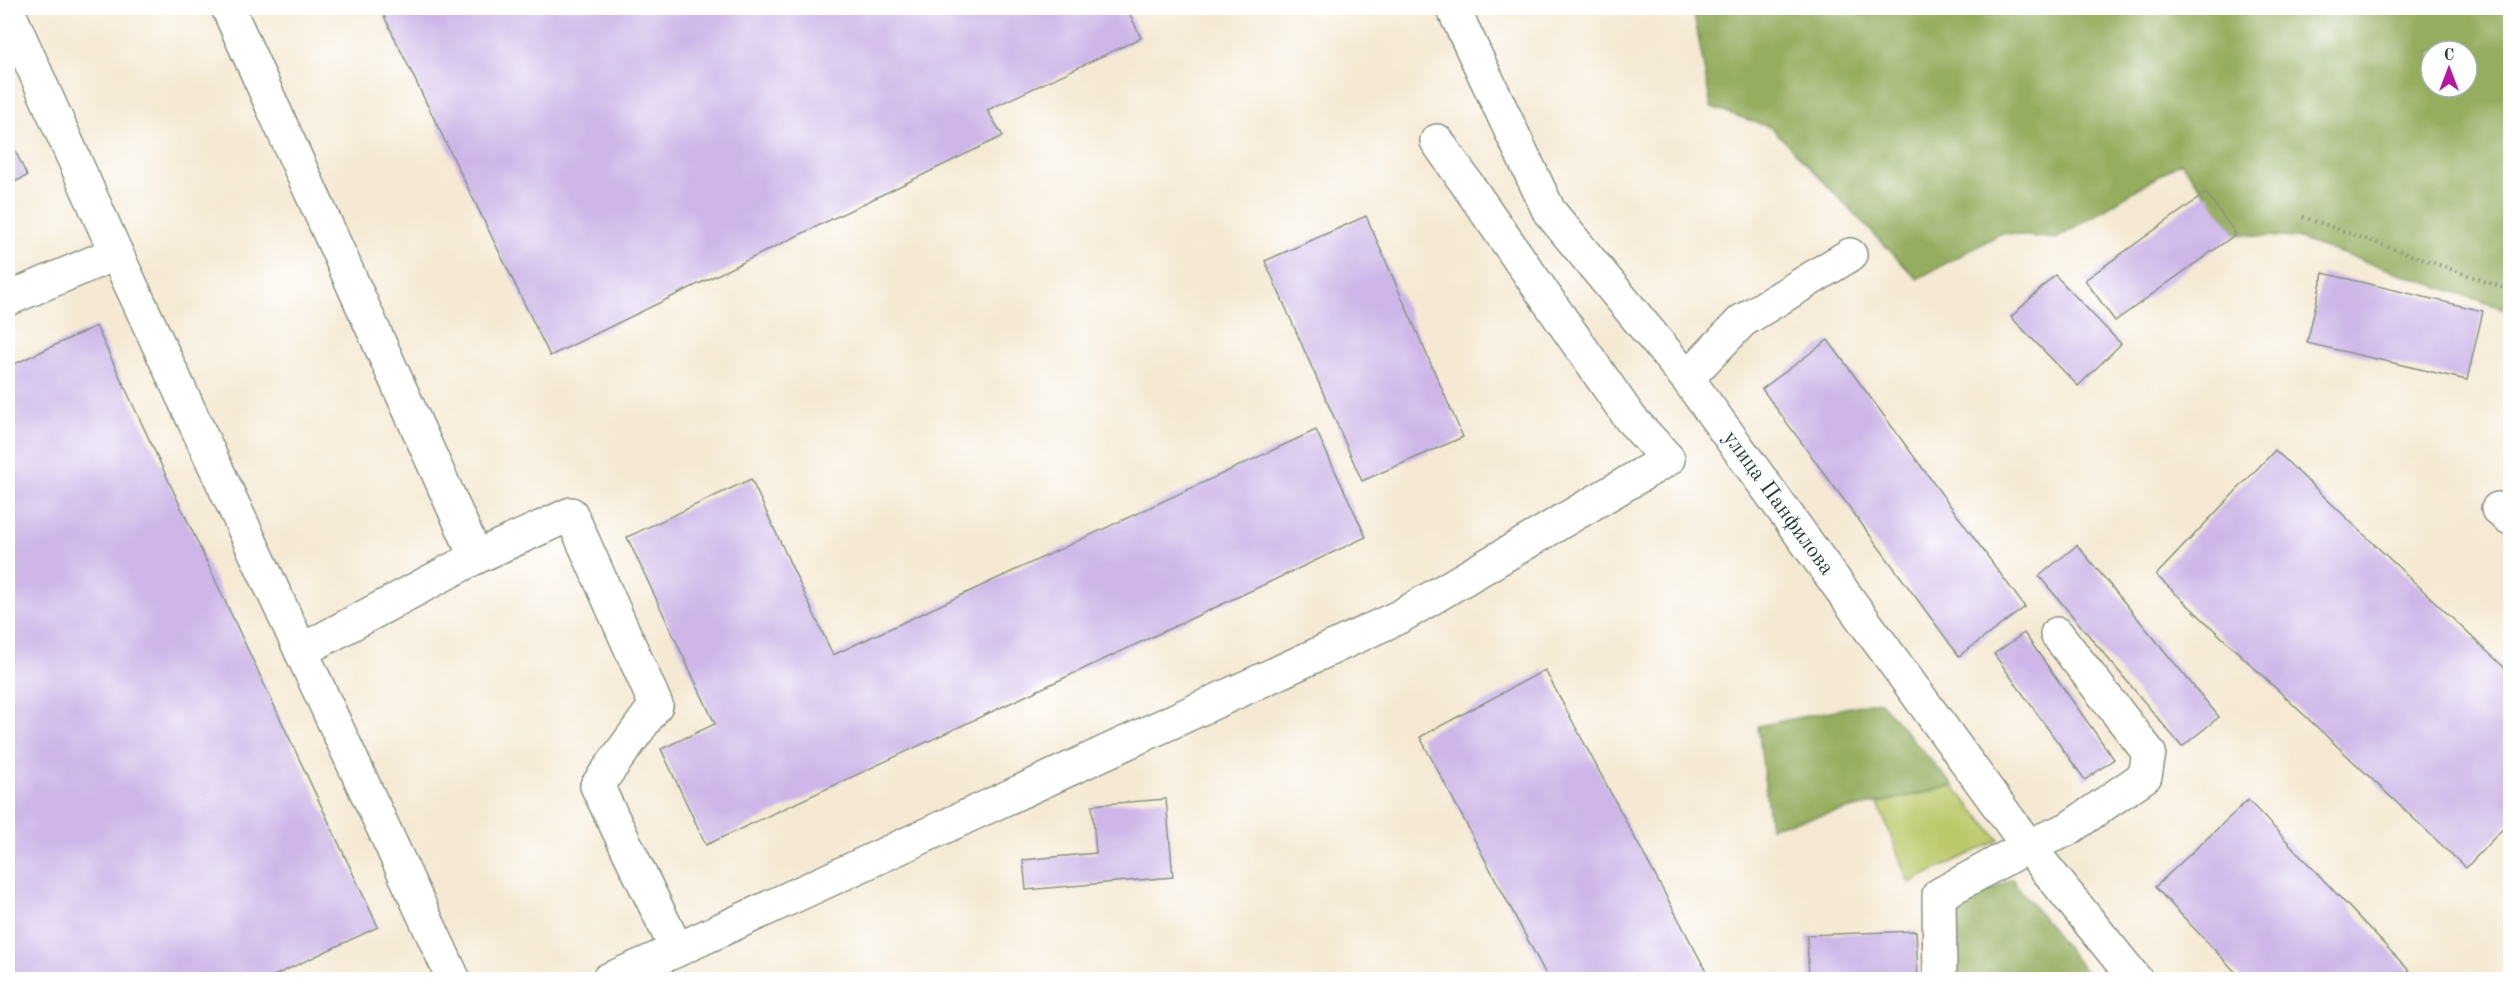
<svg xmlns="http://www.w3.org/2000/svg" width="2518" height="987" font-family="'Old Standard TT',serif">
<rect width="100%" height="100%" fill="#fff"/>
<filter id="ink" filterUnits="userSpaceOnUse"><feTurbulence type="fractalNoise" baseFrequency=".0167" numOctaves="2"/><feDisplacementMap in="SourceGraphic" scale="12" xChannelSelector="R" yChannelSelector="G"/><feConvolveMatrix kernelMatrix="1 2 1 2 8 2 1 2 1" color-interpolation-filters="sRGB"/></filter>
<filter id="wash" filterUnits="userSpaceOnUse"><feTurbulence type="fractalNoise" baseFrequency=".008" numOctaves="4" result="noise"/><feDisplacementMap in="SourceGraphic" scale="24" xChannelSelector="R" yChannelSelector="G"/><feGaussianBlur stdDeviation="1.35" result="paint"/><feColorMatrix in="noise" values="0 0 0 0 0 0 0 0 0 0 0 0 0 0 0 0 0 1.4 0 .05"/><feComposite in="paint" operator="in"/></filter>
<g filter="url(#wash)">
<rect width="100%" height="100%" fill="#f5e9d3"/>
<path fill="#bcc96a" stroke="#6e834f" stroke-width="1.5" d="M1953 786 1999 840 1909 883 1878 803Z"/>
<path fill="#95ad5e" stroke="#5a7549" stroke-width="1.5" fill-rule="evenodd" d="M1693 8H2510V311L2296 238 2236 234 2181 162 2056 239 2002 233 1917 279 1772 128 1711 107ZM2431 51H2467V87H2431Z
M1879 701 1953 786 1770 827 1758 726Z
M2012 879 2091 979H1959L1957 908Z"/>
<g id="blocks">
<path fill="#ceb7e8" d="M380 8H1127L1141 38 987 110 1003 136 550 356Z
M8 135 27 176 8 185Z
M2206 193 2236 234 2115 321 2085 280Z
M1366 216 1463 437 1362 481 1265 261Z
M2323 273 2483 311 2467 380 2307 343Z
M2055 275 2121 344 2078 386 2011 317Z
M96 326 378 927 265 980H8V367Z
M1828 340 2025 607 1959 656 1762 389Z
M1316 430 1366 537 706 845 661 749 715 724 627 537 751 479 833 655Z
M2275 450 2510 673V821L2466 868 2156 575Z
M2077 545 2219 717 2182 747 2039 576Z
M2024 633 2114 759 2085 780 1994 654Z
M1545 670 1711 980H1549L1420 737Z
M1166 799 1173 877 1026 890 1023 860 1096 853 1092 805Z
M2248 800 2418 980H2243L2155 887Z
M1916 931 1918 980H1809L1807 935Z"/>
</g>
</g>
<g filter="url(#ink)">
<use href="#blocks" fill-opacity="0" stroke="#8a9384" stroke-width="1.5"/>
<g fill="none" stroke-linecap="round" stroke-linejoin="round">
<defs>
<g id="minor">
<path d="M228 8 476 557 301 651"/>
<path id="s1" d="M1453 8 1549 211 1687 378 2028 846 2136 980"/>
<path d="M8 11 116 253 8 299"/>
<path d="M116 253 454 980"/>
<path d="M1687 378 1742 321 1850 255"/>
<path d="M2498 509 2510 518"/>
<path d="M476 557 571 514 656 705 597 786 677 950 608 980"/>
<path d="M677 950 1401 616 1668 459 1630 418 1437 141"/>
<path d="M1940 980 1939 895 2028 846 2068 829 2145 776 2149 753 2057 634"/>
</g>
</defs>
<use href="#minor" stroke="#8a9384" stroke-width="36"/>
<path stroke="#8a9384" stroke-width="4" stroke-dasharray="1.5 4.5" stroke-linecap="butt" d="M2303 217 2510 290"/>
<use href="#minor" stroke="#fff" stroke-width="33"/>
</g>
</g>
<g text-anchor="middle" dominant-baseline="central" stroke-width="4.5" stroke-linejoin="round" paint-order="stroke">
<g font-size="22" fill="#1f3d34" stroke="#fff">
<text stroke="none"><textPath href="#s1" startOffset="596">улица Панфилова</textPath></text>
</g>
</g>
<rect width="2518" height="987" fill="none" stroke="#fff" stroke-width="30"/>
<g transform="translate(2449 69)"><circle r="28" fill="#ffffff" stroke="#a5b1ae" stroke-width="1.5"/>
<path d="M0-4.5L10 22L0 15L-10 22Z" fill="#b5179e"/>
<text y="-9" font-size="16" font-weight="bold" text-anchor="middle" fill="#1f3d34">С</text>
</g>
</svg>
